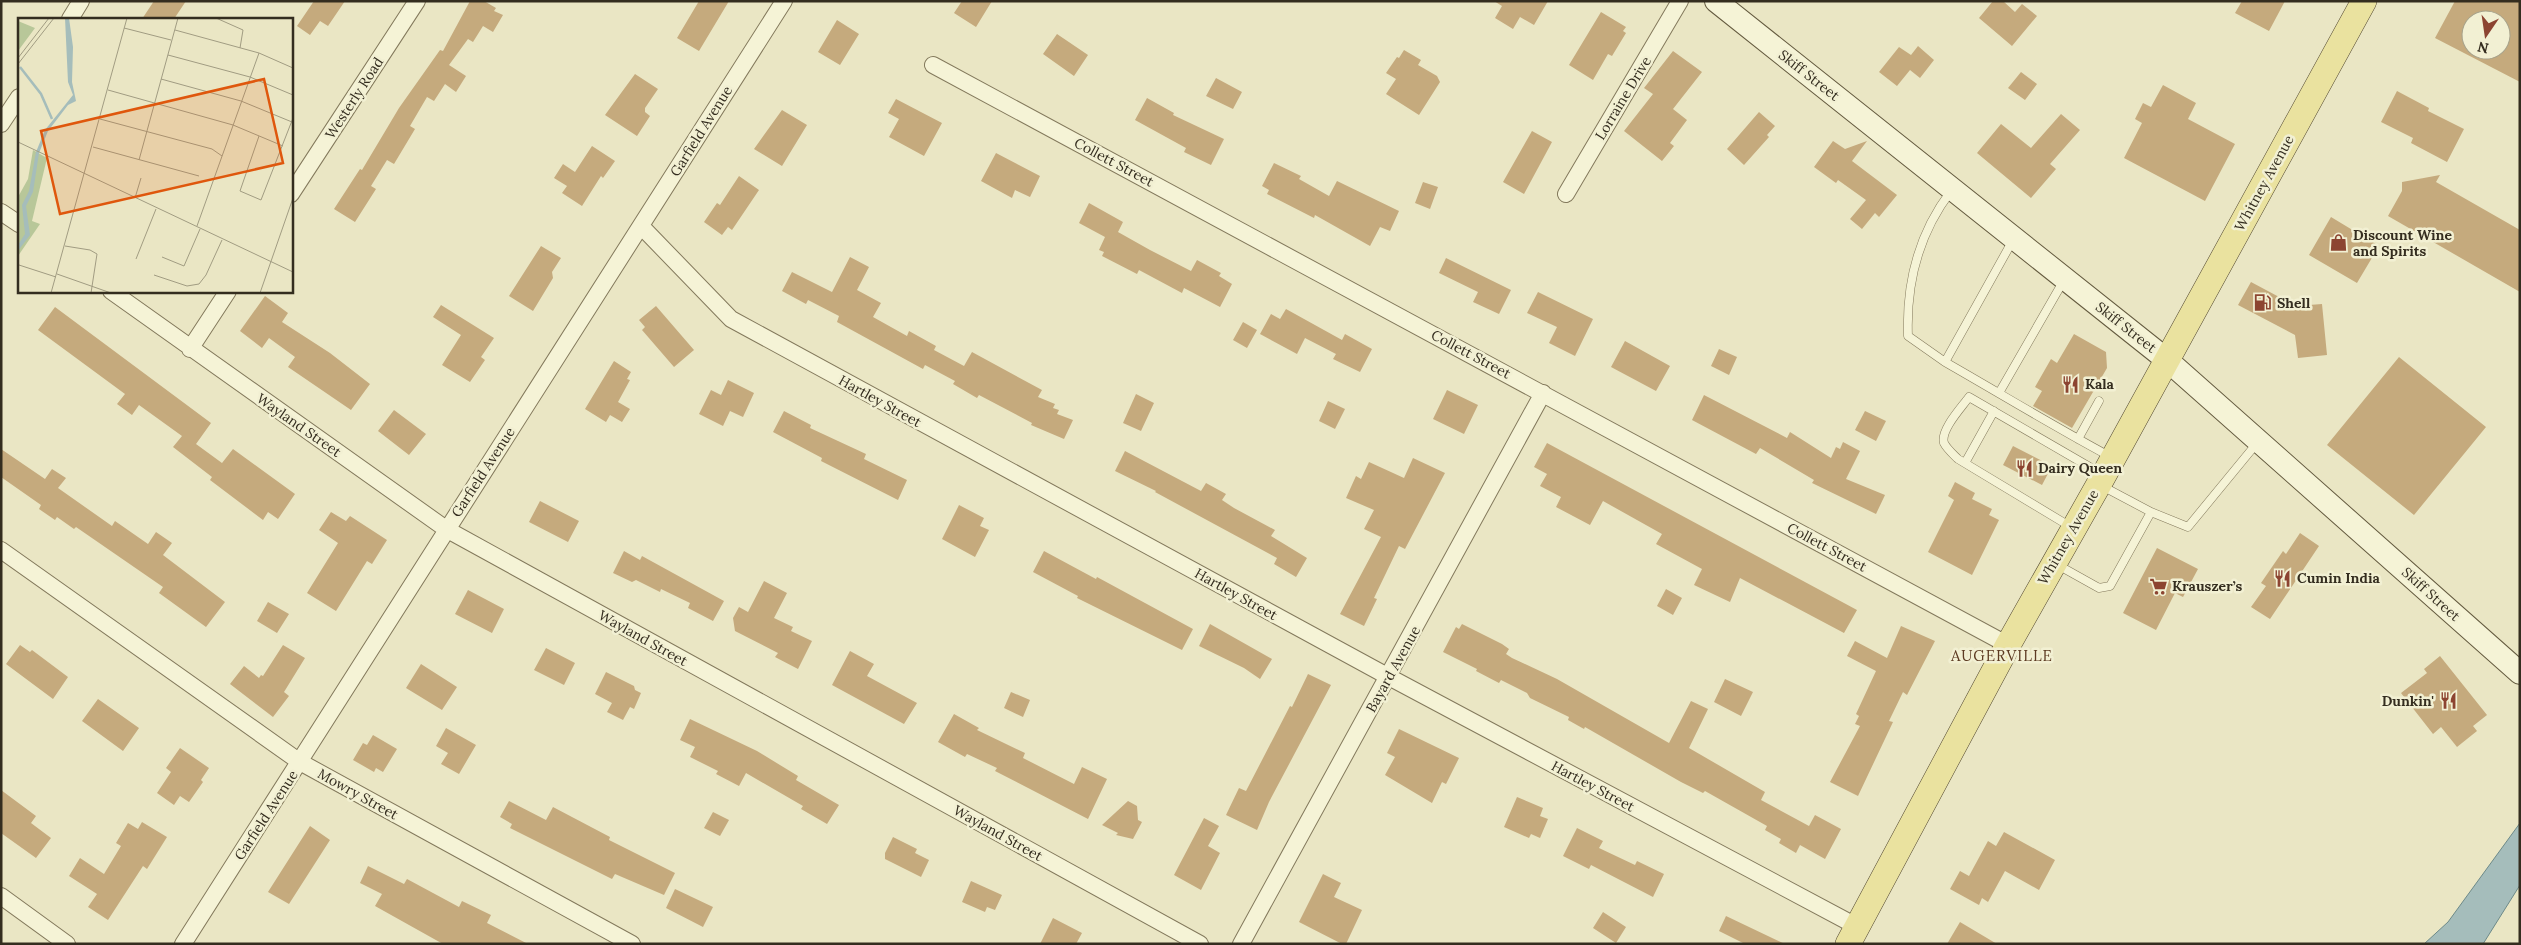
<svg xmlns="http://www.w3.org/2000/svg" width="2521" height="945" font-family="Lora,serif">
<rect width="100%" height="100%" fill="#eae6c4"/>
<path fill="#a5bdbb" stroke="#6d8a89" d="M2520 823V885L2483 944H2424L2448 922Z"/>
<path fill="#c5aa7d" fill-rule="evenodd" d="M154 1H186L174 19H142Z
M314 1H345L328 26 320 21 310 35 297 26Z
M470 1H484L496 8 494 11 503 15 493 32 483 26 473 42 468 39 449 65 466 76 456 92 445 84 434 101 427 97 410 126 415 129 394 164 387 160 371 186 376 189 355 222 334 209 360 169 362 170 399 108 440 50 443 51Z
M699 1H729L699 51 677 38Z
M962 1H992L976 27 954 13Z
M1494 1H1548L1534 25 1520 17 1513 29 1495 18 1502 6Z
M1993 1H2003L2015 12 2022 4 2037 16 2012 46 1979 18Z
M2242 1H2285L2269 31 2235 13Z
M2455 1H2520V82L2435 38ZM2471 20H2501V50H2471Z
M1601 12 1626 27 1623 31 1626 33 1612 56 1608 54 1593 80 1569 65Z
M837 20 859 34 840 65 818 52Z
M1057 34 1088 55 1074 76 1043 54Z
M1918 46 1934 60 1920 78 1910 70 1897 86 1879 72 1899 47 1911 55Z
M1404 50 1421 60 1418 65 1437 76 1440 82 1419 115 1386 94 1396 79 1386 73 1397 57 1399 58Z
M1673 51 1702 72 1673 109 1687 120 1670 143 1674 146 1662 161 1624 131 1653 94 1644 88Z
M2021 72 2037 84 2025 100 2008 88Z
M635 74 658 89 645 108V112L650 116 637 136 605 115Z
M1216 78 1242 92 1233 109 1206 96Z
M2163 85 2196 103 2188 119 2235 144 2205 201 2124 158 2142 123 2135 119 2143 103 2151 107Z
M2397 91 2429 108 2428 111 2464 129 2447 162 2411 143 2413 138 2381 122Z
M1147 98 1174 113 1173 115 1224 139 1211 165 1184 152 1186 148 1135 120Z
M896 99 942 123 924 156 889 137 899 119 888 113Z
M782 110 807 125 782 166 754 149Z
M1759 112 1775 126 1767 135 1769 137 1744 165 1727 149Z
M2061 114 2080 130 2050 164 2056 169 2031 198 1977 153 2001 124 2031 148Z
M1532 131 1552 142 1524 194 1503 182Z
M1833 141 1845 149 1867 141 1852 161 1897 195 1879 217 1875 213 1862 229 1850 219 1866 200 1838 180 1836 183 1814 167Z
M592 146 615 161 603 178 601 176 582 206 562 193 567 186 554 178 563 164 575 172Z
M996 153 1040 176 1030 197 1015 190 1012 198 981 181Z
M1274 163 1301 176 1299 179 1329 196 1337 181 1399 211 1390 231 1380 227 1370 246 1315 215 1314 218 1267 194 1269 190 1262 186Z
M2440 175 2436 182 2520 230V292L2388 216 2402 191V182Z
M739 176 759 190 732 230 728 227 722 235 704 222 717 203 720 205Z
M1423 182 1438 187 1430 209 1415 203Z
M1089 203 1123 222 1118 232 1150 250 1191 271 1197 260 1221 273 1219 276 1232 284 1220 307 1184 288 1182 293 1139 270 1137 274 1102 256 1104 252 1099 250 1105 237 1079 223Z
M2331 217 2379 246 2357 283 2309 255Z
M541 246 561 258 552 272 553 278 533 311 509 296Z
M850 257 869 267 857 290 881 303 873 317 907 336 909 331 936 346 934 350 964 366 972 352 1042 390 1038 397 1055 404 1053 408 1059 410 1057 414 1073 420 1064 439 1031 425 1032 423 979 395 977 398 953 384 955 381 925 365 923 369 837 322 839 316 808 300 806 304 782 291 792 272 832 292Z
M1446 258 1511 290 1499 314 1473 302 1478 292 1439 273Z
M2251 282 2296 306 2322 304 2327 355 2298 358 2295 335 2238 305Z
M1538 292 1593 319 1575 356 1549 343 1557 327 1527 313Z
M265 296 288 313 282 322 330 353 370 384 351 410 288 367 295 357 269 338 262 348 240 331Z
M441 305 494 338 481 357 485 360 470 382 442 365 461 335 433 317Z
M656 306 694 350 674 367 642 330 645 327 639 320Z
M55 307 211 423 196 444 222 463 233 449 295 494 278 519 268 512 263 520 210 480 212 477 173 447 182 436 139 405 132 415 117 404 125 394 38 330Z
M1286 309 1342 340 1345 334 1372 349 1360 372 1333 359 1336 354 1305 338 1297 354 1260 334 1271 314 1280 319Z
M1243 322 1257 330 1247 348 1233 340Z
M2074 334 2106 352 2107 368 2072 428 2033 406 2042 391 2035 387 2051 359 2057 363Z
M1625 341 1670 366 1656 391 1611 367Z
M1719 349 1737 357 1729 375 1711 366Z
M2399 357 2486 427 2414 515 2327 445Z
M614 361 631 372 627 379 630 380 618 402 630 409 622 422 610 415 606 422 585 409Z
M728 380 754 393 743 417 730 411 723 426 699 414 711 390 721 395Z
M1447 390 1478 405 1464 434 1433 419Z
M1136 394 1154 403 1141 431 1123 423Z
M1704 395 1787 438 1790 432 1831 458 1836 447 1840 449 1843 442 1860 451 1846 479 1885 495 1876 514 1812 483 1814 480 1760 448 1756 454 1692 420Z
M1328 401 1345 409 1335 429 1319 421Z
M394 410 426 434 409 455 378 431Z
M784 411 811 425 810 428 866 454 864 459 907 480 898 500 821 461 822 458 773 432Z
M1865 411 1886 421 1876 441 1855 430Z
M1547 443 1857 610 1844 633 1740 578 1730 602 1694 585 1702 569 1656 544 1662 534 1603 501 1590 525 1556 507 1561 497 1540 486 1547 474 1534 467Z
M2013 446 2052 466 2042 485 2003 465Z
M1 449 45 479 52 469 66 478 58 488 112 526 115 521 148 544 156 532 172 543 163 555 225 602 206 627 159 593 163 587 76 527 74 529 57 517 55 520 39 509 41 505 1 477Z
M1125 451 1201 491 1206 483 1226 494 1222 500 1234 508 1275 530 1271 536 1307 558 1296 577 1274 564 1277 558 1155 492 1156 491 1115 471Z
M1413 458 1445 473 1405 549 1399 546 1374 598 1377 599 1364 626 1340 614 1381 537 1364 529 1374 510 1346 498 1356 476 1361 479 1369 462 1404 478Z
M1955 482 1975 493 1972 499 1992 509 1989 515 1999 520 1972 575 1928 552 1954 500 1948 496Z
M540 501 579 521 568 542 529 522Z
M959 505 984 518 980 526 989 530 975 557 942 539Z
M331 512 346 521 350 516 387 540 372 564 367 561 336 611 307 593 338 543 319 530Z
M2300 533 2319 546 2270 619 2251 607 2266 586 2261 583 2283 551 2286 554Z
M2157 548 2198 569 2183 597 2175 593 2156 630 2123 613Z
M624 551 640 560 642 556 724 601 713 621 688 608 690 603 661 589 660 592 636 580 632 582 613 573Z
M1044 551 1096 579 1097 577 1193 629 1182 650 1077 598 1078 596 1033 572Z
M764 581 787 593 774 618 793 627 791 631 812 641 798 669 775 657 778 653 735 631 733 618 739 607 748 612Z
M1666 589 1682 598 1673 615 1657 606Z
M468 590 504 609 492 633 455 614Z
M268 602 289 614 277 633 257 621Z
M1210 624 1272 659 1260 679 1244 668 1199 646Z
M1462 624 1502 644 1509 649 1506 654 1512 658 1557 679 1669 743 1691 701 1708 709 1689 748 1765 792 1761 800 1809 826 1815 815 1841 829 1825 859 1800 845 1796 853 1779 843 1781 839 1765 830 1767 826 1705 791 1703 793 1681 782 1585 727 1584 729 1568 720 1569 717 1530 698 1527 693 1501 680 1499 683 1476 671 1477 669 1443 652 1456 627 1459 629Z
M1901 626 1935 641 1907 695 1903 692 1889 721 1893 722 1858 796 1830 782 1860 726 1855 724 1859 716 1856 714 1876 671 1847 656 1855 641 1887 658Z
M20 645 30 652 32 650 68 677 53 699 6 664Z
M283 645 305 658 284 692 289 696 273 717 230 684 244 666 259 678 261 675 263 676Z
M546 648 575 663 564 685 534 670Z
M850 651 874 664 867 676 917 703 904 724 832 685Z
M2440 656 2487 715 2473 726 2477 731 2457 747 2441 727 2433 734 2401 693 2427 673 2424 669Z
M421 664 457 687 442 710 406 688Z
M606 672 634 686 635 690 641 693 634 709 630 707 623 720 607 712 612 703 595 694Z
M1308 674 1331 685 1269 802 1257 830 1226 815 1239 788 1246 791 1290 706 1292 707Z
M1725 679 1753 692 1741 716 1714 702Z
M1011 692 1030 700 1023 717 1004 708Z
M98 699 139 728 123 751 82 721Z
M954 714 979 728 977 730 1025 753 1023 758 1074 784 1082 767 1107 779 1088 819 995 771 997 768 967 754 965 757 938 742Z
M690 719 757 751 798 776 796 780 839 805 827 824 801 809 803 806 746 773 739 786 716 774 718 771 690 757 695 747 680 740Z
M446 728 476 745 459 774 441 764 448 753 436 746Z
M1399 729 1459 758 1446 784 1442 782 1432 803 1385 775 1395 757 1387 753Z
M373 735 397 749 383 772 376 768 374 772 353 760 363 743 367 745Z
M180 748 209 768 201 780 203 782 189 802 180 796 174 805 157 793 171 772 166 768Z
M1 790 36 816 31 823 51 838 36 858 1 833Z
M1517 797 1543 808 1540 816 1548 819 1540 838 1531 834 1529 838 1504 827Z
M509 801 546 820 553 807 610 837 609 840 675 873 664 895 615 874 612 879 510 828 512 824 500 817Z
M1128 801 1137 806 1138 820 1142 822 1133 839 1116 835 1118 833 1102 825Z
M713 812 729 820 720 836 704 828Z
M1204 818 1219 826 1208 846 1220 853 1201 890 1174 875Z
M142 822 167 837 147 869 143 866 108 920 88 907 97 894 69 876 80 858 104 874 121 846 116 843 128 823 138 829Z
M310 826 330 840 289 904 268 892Z
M1577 828 1603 841 1599 848 1635 865 1637 861 1664 874 1653 897 1591 865 1589 869 1563 856Z
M2004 832 2055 860 2039 890 2005 871 1988 902 1982 898 1979 905 1950 889 1960 871 1969 876 1988 841 1996 846Z
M893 837 917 849 915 853 929 860 921 877 885 859V853Z
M368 866 404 884 407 879 459 907 462 901 491 915 487 923 528 944H443L375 906 382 894 360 883Z
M1323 874 1341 883 1334 897 1362 910 1346 944H1342L1299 922Z
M971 881 1002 895 995 910 987 907 985 912 962 902Z
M675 889 713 907 703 927 666 908Z
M1603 912 1626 927 1616 943 1593 928Z
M1726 916 1785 944H1745L1719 931Z
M1053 918 1082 933 1076 944H1040Z
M1960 922 1997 944H1947Z"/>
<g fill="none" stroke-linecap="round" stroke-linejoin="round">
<defs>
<path id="service" d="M2013 240 1945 362C2001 394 2055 427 2111 457
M1945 362 1908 336C1906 283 1919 233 1951 191
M1999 393 2064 280
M2078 439 2099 401
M1965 463 1994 411
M2102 486 2151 512
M2071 527 1958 459C1953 454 1947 449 1944 443 1940 430 1962 407 1969 397L2100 473
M2056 564 2099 588 2110 586 2151 512 2188 527 2257 443"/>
<path id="minor" d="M70 19 81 1
M933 65 2008 645
M1 124 19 97
M291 194 417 1
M1566 194 1680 1
M1 212 19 224
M641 226 731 319 1389 677 1858 927
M111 291 446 529 1200 944
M190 349 228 291
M1 550 300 762 632 944
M1 896 67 944
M183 944 784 1
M1241 944 1543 393"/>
<path id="secondary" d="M1716 1 2167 360 2520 673"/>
<path id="primary" d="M1848 944 2008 645 2099 484 2364 1"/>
</defs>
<use href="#service" stroke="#83795c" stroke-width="9"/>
<use href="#minor" stroke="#83795c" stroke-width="18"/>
<use href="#secondary" stroke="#645a3f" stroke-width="24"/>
<use href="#primary" stroke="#514630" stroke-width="26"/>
<use href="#service" stroke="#f5f3d6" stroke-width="8"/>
<use href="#minor" stroke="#f5f3d6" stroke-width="16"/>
<use href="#secondary" stroke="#f5f3d6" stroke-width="22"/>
<use href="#primary" stroke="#eae29f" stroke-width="25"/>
</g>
<defs>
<symbol id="shop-bare" viewBox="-9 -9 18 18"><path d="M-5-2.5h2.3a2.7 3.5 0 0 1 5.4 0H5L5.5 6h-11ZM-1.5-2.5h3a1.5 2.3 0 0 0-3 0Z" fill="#8c4431" stroke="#f2f0d3" stroke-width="2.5" paint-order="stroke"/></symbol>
<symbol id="fuel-bare" viewBox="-9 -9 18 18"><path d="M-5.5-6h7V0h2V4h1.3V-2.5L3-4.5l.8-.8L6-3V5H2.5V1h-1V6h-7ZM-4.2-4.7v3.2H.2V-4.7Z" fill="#8c4431" stroke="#f2f0d3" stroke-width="2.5" paint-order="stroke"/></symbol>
<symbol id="restaurant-bare" viewBox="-9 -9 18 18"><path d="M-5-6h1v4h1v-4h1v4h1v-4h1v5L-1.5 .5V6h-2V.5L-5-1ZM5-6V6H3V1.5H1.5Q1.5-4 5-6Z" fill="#8c4431" stroke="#f2f0d3" stroke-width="2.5" paint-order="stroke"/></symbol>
<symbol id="supermarket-bare" viewBox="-9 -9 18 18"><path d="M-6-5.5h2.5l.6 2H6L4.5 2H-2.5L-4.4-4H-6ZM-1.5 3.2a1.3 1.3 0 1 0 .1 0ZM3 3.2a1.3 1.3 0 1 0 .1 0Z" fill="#8c4431" stroke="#f2f0d3" stroke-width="2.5" paint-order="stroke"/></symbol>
</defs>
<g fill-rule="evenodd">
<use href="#shop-bare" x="2326" y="230" width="25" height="25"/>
<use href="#fuel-bare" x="2250" y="290" width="25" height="25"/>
<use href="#restaurant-bare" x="2058" y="372" width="25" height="25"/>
<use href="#restaurant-bare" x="2012" y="456" width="25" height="25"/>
<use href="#restaurant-bare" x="2270" y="566" width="25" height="25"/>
<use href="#supermarket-bare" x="2146" y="574" width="25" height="25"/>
<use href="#restaurant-bare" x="2436" y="688" width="25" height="25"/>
</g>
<g text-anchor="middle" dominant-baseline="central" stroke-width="5" stroke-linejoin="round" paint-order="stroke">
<g font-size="14" fill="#342d1f" stroke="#f2f0d3">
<text transform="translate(1809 75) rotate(38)">Skiff Street</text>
<text transform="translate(354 98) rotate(-57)">Westerly Road</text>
<text transform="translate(1623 98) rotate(-59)">Lorraine Drive</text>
<text transform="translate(701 131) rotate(-58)">Garfield Avenue</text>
<text transform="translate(1114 162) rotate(28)">Collett Street</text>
<text transform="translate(2264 183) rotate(-61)">Whitney Avenue</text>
<text transform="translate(2126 327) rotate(38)">Skiff Street</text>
<text transform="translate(1471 354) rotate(28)">Collett Street</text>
<text transform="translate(880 401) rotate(29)">Hartley Street</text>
<text transform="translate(299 425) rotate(35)">Wayland Street</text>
<text transform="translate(483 472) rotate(-57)">Garfield Avenue</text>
<text transform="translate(2068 537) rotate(-60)">Whitney Avenue</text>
<text transform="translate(1827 547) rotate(28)">Collett Street</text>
<text transform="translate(1236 594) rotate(29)">Hartley Street</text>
<text transform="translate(2431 594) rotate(42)">Skiff Street</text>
<text transform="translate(643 638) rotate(29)">Wayland Street</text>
<text transform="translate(1393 669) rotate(-61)">Bayard Avenue</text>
<text transform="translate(1593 786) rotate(28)">Hartley Street</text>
<text transform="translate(358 794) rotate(29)">Mowry Street</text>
<text transform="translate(266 815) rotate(-57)">Garfield Avenue</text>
<text transform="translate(998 833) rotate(29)">Wayland Street</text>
</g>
<g font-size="14" font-weight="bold" fill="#342d1f" stroke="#f2f0d3" text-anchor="start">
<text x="2353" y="235">Discount Wine<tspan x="2353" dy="16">and Spirits</tspan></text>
<text x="2277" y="303">Shell</text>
<text x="2085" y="384">Kala</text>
<text x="2038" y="468">Dairy Queen</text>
<text x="2297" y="578">Cumin India</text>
<text x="2172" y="586">Krauszer’s</text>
<text x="2434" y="701" text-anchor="end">Dunkin'</text>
</g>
<g font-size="15" letter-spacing="1" fill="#5d3b22" stroke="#f2f0d3">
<text x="2002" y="655">AUGERVILLE</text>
</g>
</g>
<g transform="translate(18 18)">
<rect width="275" height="275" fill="#eae6c4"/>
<path d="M0 3 17 10 0 33ZM15 132 29 140 14 203 22 206 0 238V179L10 161Z" fill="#b8c799"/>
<path d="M47 0H51L55 29 54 64 58 83 50 87 30 113 21 135 15 174 8 188 12 217 0 233V227L7 216 4 187 11 173 18 134 27 112 55 77 50 64Z" fill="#a5bdbb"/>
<path fill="none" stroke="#a5bdbb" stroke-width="2.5" d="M2 49 23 76 34 101"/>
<path fill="none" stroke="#a19c82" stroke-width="1" d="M198 0 225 12 222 30M106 10 153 22M157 12 241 35 275 50M150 37 232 59 275 77M0 40 31 0M0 46 36 0M143 61 223 83 274 104M90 72 215 107 265 128M82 101 194 131 204 138M241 118 222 173 243 182 275 100M0 124 275 254M75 129 181 158M121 142 160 0M117 180 123 160M179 208 241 35M47 228 72 232 79 236 73 275M144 239 166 248 182 211M118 241 138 191M1 247 38 259M39 256 93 275M136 257 169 268 181 266 188 257 204 222M33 275 109 0M242 275 275 180"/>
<path fill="#df570d" fill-opacity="0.15" stroke="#df570d" stroke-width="2.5" d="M246 61 265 145 42 196 23 113Z"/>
<rect width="275" height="275" fill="none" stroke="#342d1f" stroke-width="2.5"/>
</g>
<rect width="2521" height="945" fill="none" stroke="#342d1f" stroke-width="5"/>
<g transform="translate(2486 35) rotate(193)"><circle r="24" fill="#f2f0d3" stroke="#a6a28b"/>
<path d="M0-4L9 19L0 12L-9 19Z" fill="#8c4431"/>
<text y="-8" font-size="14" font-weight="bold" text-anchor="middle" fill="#342d1f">N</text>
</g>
</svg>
